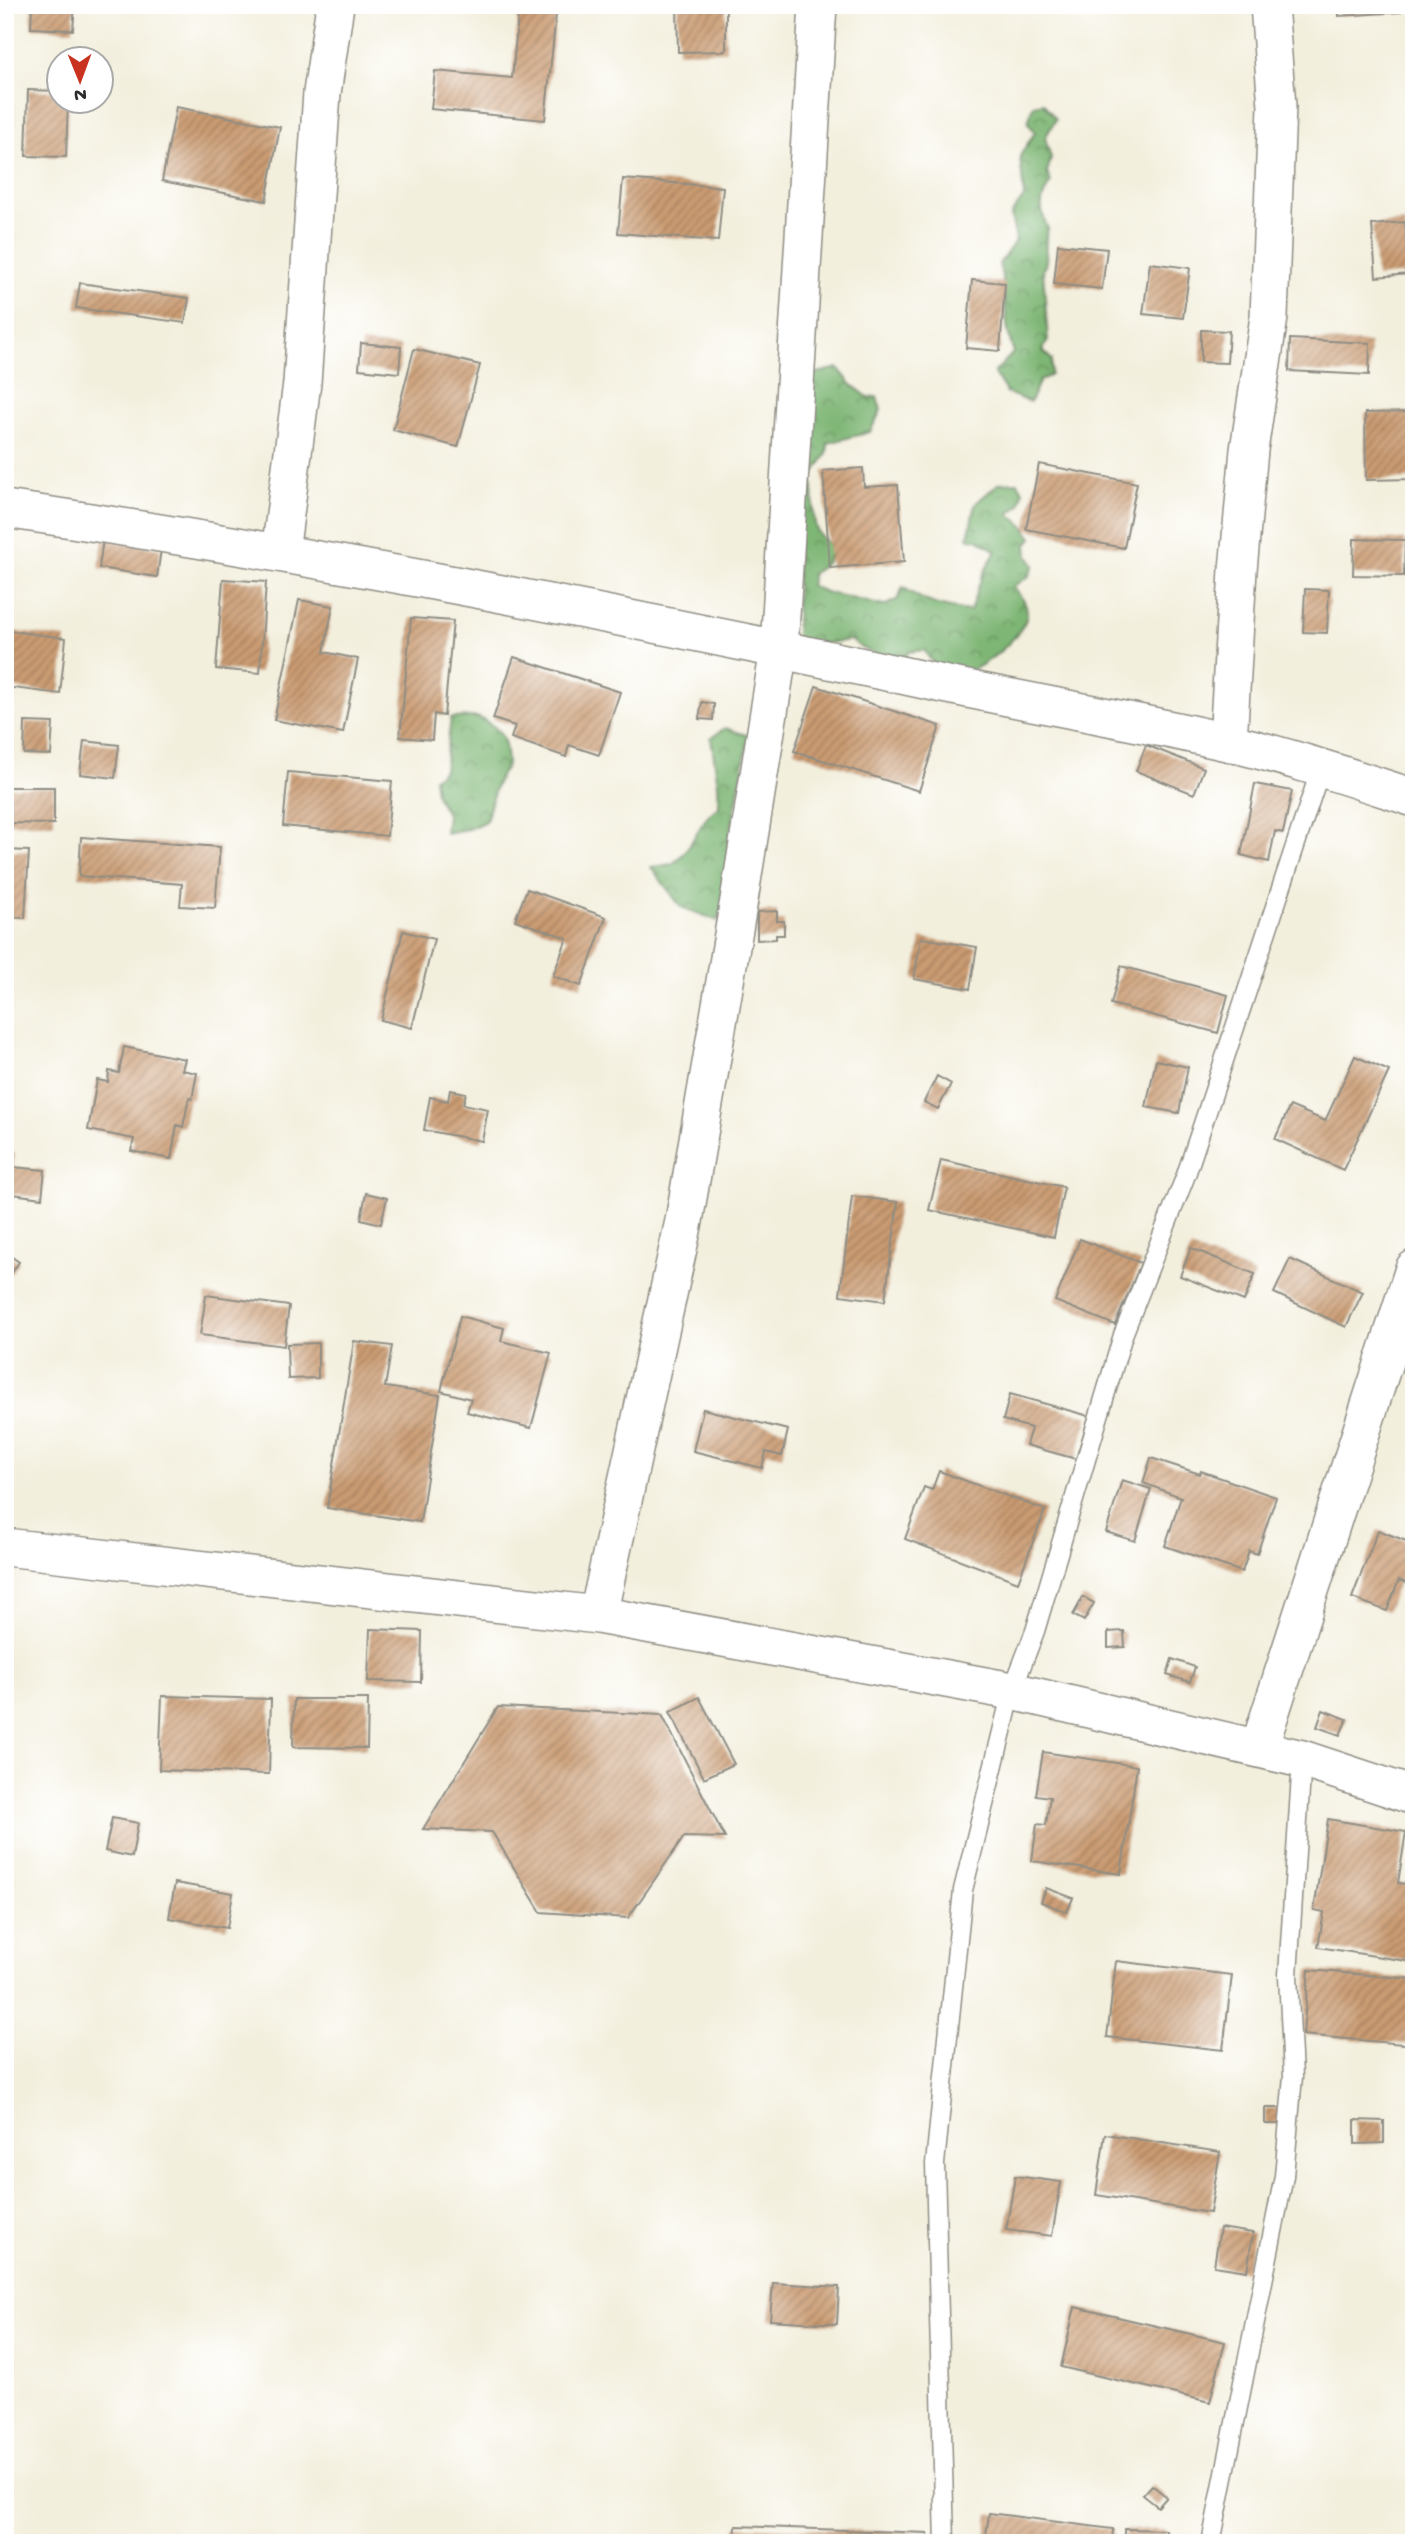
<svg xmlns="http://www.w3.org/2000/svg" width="1419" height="2548" font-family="'Gochi Hand',sans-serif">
<defs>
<pattern id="forest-crowns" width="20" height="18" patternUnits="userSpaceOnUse" patternTransform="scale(1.75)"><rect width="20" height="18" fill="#7eb674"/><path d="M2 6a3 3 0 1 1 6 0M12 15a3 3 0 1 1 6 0" fill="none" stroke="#67945f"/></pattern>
<pattern id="building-hatch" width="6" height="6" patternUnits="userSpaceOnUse" patternTransform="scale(1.75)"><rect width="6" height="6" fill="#ca9b72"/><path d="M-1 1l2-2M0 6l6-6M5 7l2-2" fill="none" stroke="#a47f5e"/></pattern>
</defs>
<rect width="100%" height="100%" fill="#fff"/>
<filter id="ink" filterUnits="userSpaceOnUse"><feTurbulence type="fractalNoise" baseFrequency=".0143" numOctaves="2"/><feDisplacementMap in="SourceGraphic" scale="14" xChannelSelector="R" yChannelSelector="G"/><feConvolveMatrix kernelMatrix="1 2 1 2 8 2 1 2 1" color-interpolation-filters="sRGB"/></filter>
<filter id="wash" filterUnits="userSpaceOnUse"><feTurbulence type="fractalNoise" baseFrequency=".00686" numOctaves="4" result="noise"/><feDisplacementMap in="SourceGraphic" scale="28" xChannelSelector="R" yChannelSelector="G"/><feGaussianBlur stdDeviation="1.57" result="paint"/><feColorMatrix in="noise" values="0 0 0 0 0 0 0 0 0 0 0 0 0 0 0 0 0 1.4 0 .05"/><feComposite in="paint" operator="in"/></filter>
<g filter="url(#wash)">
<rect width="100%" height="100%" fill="#f3efdd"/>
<path fill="url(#forest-crowns)" stroke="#547050" stroke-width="2" d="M1043 103 1056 119 1045 138 1051 158 1047 173 1051 182C1039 201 1039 208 1048 229 1041 247 1051 254 1043 270L1048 341 1042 350 1052 360 1051 375 1040 380 1030 402 1007 393 994 373 1014 352C1002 324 1008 292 999 264L1016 240 1011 215 1024 197 1020 156 1035 132 1028 123 1033 105Z
M838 368 851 384 869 398 877 397 881 410 870 432 828 443 827 454 811 478C816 494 811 518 817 531 820 537 828 543 833 548L826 563 813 573 810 585 825 592 884 606 898 599 903 587C924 603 944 608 970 611L982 576 996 551 977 539 968 538 975 504 999 483 1018 482 1023 491 1020 505 1009 514 1023 525 1032 538 1027 544 1028 556 1034 565 1029 576 1013 587C1020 596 1028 603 1027 615 1023 638 973 678 950 676 939 675 930 659 924 650L908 652 905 659C884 657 867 654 851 640L820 644 796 638 800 377Z
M477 717C504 729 506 738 507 766 494 781 492 802 486 821L468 829 445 833 447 814 436 795 434 778 444 770 451 718Z
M725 728 749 736 728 847 740 862 718 921 681 907 651 867C657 866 667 866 673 863 694 849 698 819 719 807L718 784 711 738Z"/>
<g id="blocks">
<path fill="url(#building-hatch)" d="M32 5H75L73 30 31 28Z
M519 5H557L545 120 431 109 435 71 512 78Z
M677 5H726V51L678 52Z
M1339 5H1401V12L1339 16Z
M28 90 60 91V102H68L66 157 26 156Z
M176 107 280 127 266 201 162 181Z
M623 179 723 187 718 241 618 233Z
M1405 222 1409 274 1376 277 1372 225Z
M1058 244 1107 249 1102 289 1054 284Z
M1150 263 1190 268 1183 318 1143 314Z
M972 280 1005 283 1000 351 966 348Z
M80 283 189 298 185 323 76 308Z
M1201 330 1229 331 1227 363 1201 362Z
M1290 339 1370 343 1369 375 1289 371Z
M361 343 401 347 399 373 359 369Z
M414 349 480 365 458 447 393 430Z
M1414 412V479L1366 480 1365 413Z
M1039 464 1137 483 1124 548 1026 529Z
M863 468 864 487 898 485 904 562 830 568 823 471Z
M103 539 161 549 157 577 99 568Z
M1354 539 1405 540 1404 576 1353 575Z
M223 579 266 582 260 673 216 669Z
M1305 589 1329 590 1327 633 1303 632Z
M299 600 333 606 324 652 358 659 343 733 274 720Z
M411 618 453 621 444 716 434 714 432 740 400 737Z
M11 631 66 638 60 694 5 687Z
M514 657 620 692 599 755 569 745 566 757 511 738 515 726 493 719Z
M816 686 940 726 919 791 794 751Z
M702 702 714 704 713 720 699 719Z
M25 722 53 723 51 755 24 754Z
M84 741 119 745 115 778 80 774Z
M1146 745 1204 768 1194 794 1136 771Z
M288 772 392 781 387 836 283 826Z
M1255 784 1292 791 1283 833 1275 831 1269 862 1241 855Z
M5 787H54V824L5 823Z
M81 837 220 847 215 908 180 906 182 884 79 876Z
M5 850 29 851 25 918 5 917Z
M527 889 606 917 581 986 553 976 567 938 515 920Z
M777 911V921H784V935H776V939L757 940V912Z
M403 931 434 939 412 1028 381 1020Z
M921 938 977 947 970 989 914 979Z
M1121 966 1228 995 1218 1033 1111 1004Z
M124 1047 185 1059 182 1070 197 1073 192 1099 189 1098 183 1127 177 1125 171 1159 131 1151 134 1139 88 1130 97 1080 108 1082 109 1071 119 1073Z
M1355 1056 1389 1071 1343 1170 1275 1139 1290 1106 1325 1121Z
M1156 1060 1188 1067 1179 1113 1146 1107Z
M937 1076 951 1084 938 1109 924 1102Z
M450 1090 466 1093 463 1104 488 1109 482 1141 424 1130 430 1097 448 1101Z
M5 1152 15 1153 13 1167 45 1170 42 1198 5 1193Z
M941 1160 1064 1187 1054 1237 929 1210Z
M366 1193 387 1198 381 1224 361 1219Z
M852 1196 898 1202 885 1301 840 1295Z
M1080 1239 1141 1263 1115 1325 1055 1301Z
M1191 1248 1255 1274 1244 1301 1180 1276Z
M5 1252 19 1262 5 1283Z
M1290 1259 1363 1292 1346 1327 1274 1293Z
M206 1295 289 1306 284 1346 200 1335Z
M460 1316 504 1328 501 1341 551 1353 531 1428 467 1412 471 1399 441 1391Z
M354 1341 392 1346 385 1387 440 1395 420 1522 327 1508Z
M318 1343V1378L288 1379 287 1344Z
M1010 1394 1089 1416 1076 1459 1026 1445 1031 1428 1003 1420Z
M703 1409 788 1430 782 1456 766 1452 762 1468 693 1451Z
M1151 1458 1200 1474 1201 1471 1276 1497 1257 1554 1249 1551 1242 1572 1165 1546 1181 1497 1143 1483Z
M939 1471 1045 1510 1018 1582 905 1539 924 1487 932 1490Z
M1122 1480 1151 1489 1135 1541 1106 1532Z
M1378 1530 1414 1544V1586L1399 1580 1387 1611 1352 1598Z
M1083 1597 1094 1603 1084 1621 1073 1615Z
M370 1629 422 1631 421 1682 368 1681Z
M1124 1631 1125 1647 1108 1648V1632Z
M1172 1659 1195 1667 1190 1682 1167 1675Z
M162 1696 271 1699 269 1774 159 1770Z
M699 1697 734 1764 704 1778 670 1712Z
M294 1699H368L367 1748 293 1747Z
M498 1707 662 1715 725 1838 684 1837 628 1918 541 1912 492 1832 423 1829Z
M1323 1710 1347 1719 1340 1735 1317 1727Z
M1043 1752 1137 1766 1121 1874 1032 1861 1037 1824 1046 1825 1050 1797 1036 1795Z
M112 1818 138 1823 132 1857 105 1851Z
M1328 1819 1406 1832 1398 1883 1414 1885 1413 1962 1318 1947 1324 1912 1314 1910Z
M175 1883 233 1893 227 1928 169 1918Z
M1046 1888 1073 1898 1067 1912 1041 1902Z
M1116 1961 1232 1975 1223 2050 1107 2037Z
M1309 1970 1414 1979V2045L1303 2035Z
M1265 2108H1285V2124H1265Z
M1355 2120 1384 2121V2143L1355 2144Z
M1105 2134 1220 2152 1210 2213 1096 2195Z
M1015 2176 1061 2182 1052 2236 1006 2230Z
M1220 2228 1253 2233 1247 2271 1214 2266Z
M773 2283 839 2287 837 2324 770 2320Z
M1075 2307 1225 2342 1210 2402 1061 2367Z
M1152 2485 1167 2497 1158 2507 1143 2495Z
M989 2513 1113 2529 1112 2543H985Z
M736 2526 928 2533V2543H735Z
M1125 2529 1166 2530V2543H1125Z"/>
</g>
</g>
<g filter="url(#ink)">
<use href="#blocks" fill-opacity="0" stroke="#8f8d84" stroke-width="2"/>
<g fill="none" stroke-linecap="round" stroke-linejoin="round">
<defs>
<path id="lane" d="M945 2543 935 2164 963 1890 1012 1691 1035 1631 1123 1335 1186 1175 1321 768
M1211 2543 1284 2176 1293 2076 1288 1975 1302 1759"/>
<path id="street" d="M5 509C305 553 604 612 901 675 1009 699 1119 717 1227 742 1290 757 1352 778 1414 798
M280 553 302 383 322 93 335 5
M1228 742 1238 570 1249 450 1269 317 1277 106 1269 5
M5 1547 598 1615 1012 1691 1302 1759 1414 1796
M598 1615 684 1221 740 894 779 649 818 5
M1259 1748 1414 1269"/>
</defs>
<use href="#lane" stroke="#8f8d84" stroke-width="21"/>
<use href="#street" stroke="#8f8d84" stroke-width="40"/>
<use href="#lane" stroke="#fff" stroke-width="18"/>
<use href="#street" stroke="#fff" stroke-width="37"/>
</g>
</g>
<rect width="1419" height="2548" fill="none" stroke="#fff" stroke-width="28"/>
<g transform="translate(80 80) rotate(179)"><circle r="33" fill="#ffffff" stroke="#aaaaaa" stroke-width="2"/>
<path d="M0-5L12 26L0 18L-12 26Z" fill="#c8321e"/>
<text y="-10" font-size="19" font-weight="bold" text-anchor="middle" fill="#2b2b2b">N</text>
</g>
</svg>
